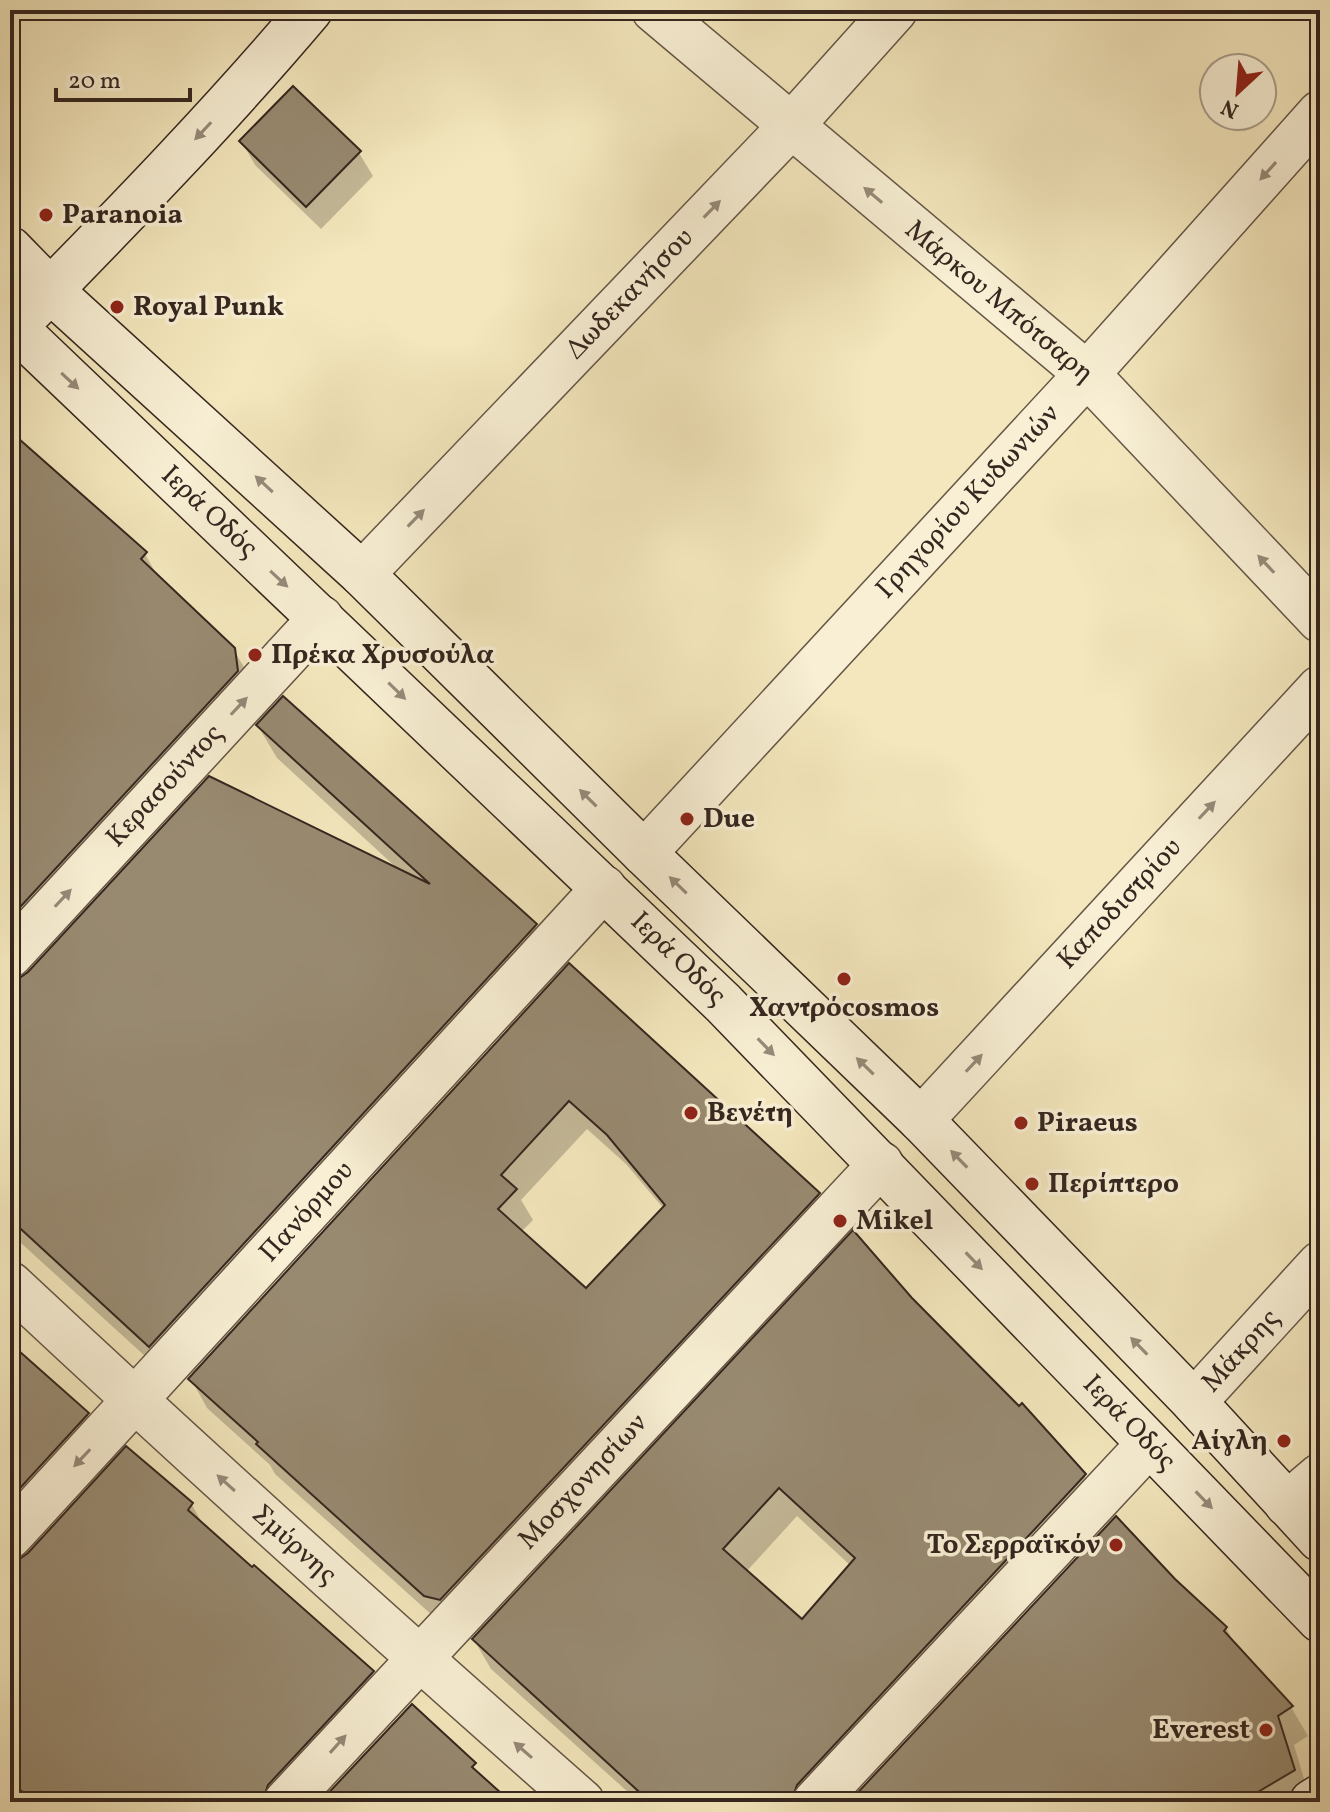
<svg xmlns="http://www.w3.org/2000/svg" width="1330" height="1812" font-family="Vollkorn,serif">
<rect width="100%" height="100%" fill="#f4e7bd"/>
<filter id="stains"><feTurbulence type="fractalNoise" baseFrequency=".0025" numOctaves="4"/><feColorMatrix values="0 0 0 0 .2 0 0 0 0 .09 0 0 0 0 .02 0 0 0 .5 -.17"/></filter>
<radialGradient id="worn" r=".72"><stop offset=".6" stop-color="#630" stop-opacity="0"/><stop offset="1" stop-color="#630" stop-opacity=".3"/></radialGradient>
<path fill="#0003" fill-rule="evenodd" d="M242 142 359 153 373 176 321 229 255 165Z
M10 433 145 554 161 582 233 649 253 682 10 970Z
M258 726 535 925 554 958 169 1378 10 1233V981L400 871 277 758Z
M570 966 818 1194 835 1223 443 1625 275 1474 270 1465 207 1408 191 1379ZM587 1129 626 1164 664 1209 586 1291 521 1232 533 1220 521 1200Z
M911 1299 1084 1475 1101 1504 824 1802H639L491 1669 474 1640ZM797 1516 851 1566 802 1622 746 1572Z
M10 1340 19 1353 87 1414 104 1443 10 1546Z
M192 1505 205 1528 372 1672 387 1697 289 1802H10V1585Z
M1174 1580 1226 1628 1236 1647 1291 1707 1308 1736 1294 1745 1310 1799 1305 1802H852Z"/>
<path fill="#988a71" stroke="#35261f" stroke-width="2" fill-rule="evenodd" d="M293 86 361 151 306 207 239 141Z
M10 431 147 552 141 559 235 648 238 671 10 918Z
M283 696 537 924 149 1347 10 1219V979H18L28 972 209 776 430 884 256 725Z
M569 963 820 1193 440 1600 424 1596 256 1444 258 1442 188 1379ZM569 1101 607 1135 665 1205 586 1288 498 1209 517 1189 501 1175Z
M853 1230 912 1298 1019 1406 1022 1403 1086 1474 797 1785 791 1802H662L653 1794 648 1800 472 1639ZM779 1488 855 1558 802 1619 723 1549Z
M10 1343 89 1413 10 1499Z
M126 1446 193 1503 188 1510 252 1567 254 1565 374 1671 268 1785 262 1802H34L10 1781V1560H18L28 1553Z
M1116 1516 1175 1579 1227 1627 1224 1631 1293 1706 1278 1716 1295 1770 1241 1802H849Z
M412 1704 476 1763 472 1767 511 1802H320Z"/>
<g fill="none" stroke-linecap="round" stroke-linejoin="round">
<defs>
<path id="street" d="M654 10 1087 374 1320 620
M362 574 790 127 895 10
M644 853 1087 374 1320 113
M10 955 321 618
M921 1120 1320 688
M10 1284C198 1460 389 1632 582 1802
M1194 1402 1320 1264
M1287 1504 1320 1476
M10 1536 604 888
M286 1802 881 1164
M815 1802 1149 1444"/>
<path id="secondary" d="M10 249 50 290 362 574 644 853 921 1120 1194 1402 1320 1539
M31 310C127 212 222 114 310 10
M10 323 723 1003 1320 1620
M1312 1802 1320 1797"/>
</defs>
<use href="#street" stroke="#655646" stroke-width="47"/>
<use href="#secondary" stroke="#35261f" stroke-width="47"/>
<use href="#street" stroke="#f8efd4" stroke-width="44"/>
<use href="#secondary" stroke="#f8efd4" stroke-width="44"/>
</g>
<defs><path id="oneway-solid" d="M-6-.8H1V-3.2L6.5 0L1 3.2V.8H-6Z" transform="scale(2)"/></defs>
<g fill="#968a7a">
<use href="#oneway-solid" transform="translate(203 131) rotate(133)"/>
<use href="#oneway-solid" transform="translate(1268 171) rotate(132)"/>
<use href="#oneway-solid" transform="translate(873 195) rotate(-140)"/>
<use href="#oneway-solid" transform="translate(712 209) rotate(-46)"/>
<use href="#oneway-solid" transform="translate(70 381) rotate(43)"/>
<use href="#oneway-solid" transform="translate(264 484) rotate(-137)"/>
<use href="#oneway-solid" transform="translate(416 518) rotate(-46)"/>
<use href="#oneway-solid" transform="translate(1266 564) rotate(-133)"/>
<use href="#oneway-solid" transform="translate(279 579) rotate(43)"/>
<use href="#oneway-solid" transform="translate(397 691) rotate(44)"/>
<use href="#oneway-solid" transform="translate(239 706) rotate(-47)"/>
<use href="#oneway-solid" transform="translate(588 798) rotate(-135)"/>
<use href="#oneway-solid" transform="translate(1207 810) rotate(-47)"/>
<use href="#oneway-solid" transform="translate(678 885) rotate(-136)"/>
<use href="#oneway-solid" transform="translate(63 898) rotate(-47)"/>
<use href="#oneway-solid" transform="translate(766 1047) rotate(46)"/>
<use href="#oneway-solid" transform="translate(974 1063) rotate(-47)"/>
<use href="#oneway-solid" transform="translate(865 1066) rotate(-136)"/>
<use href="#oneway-solid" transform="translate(959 1159) rotate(-134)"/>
<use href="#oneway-solid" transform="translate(974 1261) rotate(46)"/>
<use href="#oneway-solid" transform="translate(1139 1346) rotate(-134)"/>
<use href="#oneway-solid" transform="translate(82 1458) rotate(133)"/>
<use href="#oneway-solid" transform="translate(226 1483) rotate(-138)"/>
<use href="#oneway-solid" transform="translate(1204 1500) rotate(46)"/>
<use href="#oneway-solid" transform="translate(338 1744) rotate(-48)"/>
<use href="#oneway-solid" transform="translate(523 1750) rotate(-139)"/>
</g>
<g fill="#8f2418" stroke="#f8efd4" stroke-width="3">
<circle cx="46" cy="215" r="8"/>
<circle cx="117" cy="307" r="8"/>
<circle cx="255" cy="655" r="8"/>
<circle cx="687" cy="819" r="8"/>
<circle cx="844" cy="979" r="8"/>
<circle cx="691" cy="1113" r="8"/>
<circle cx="1021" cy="1123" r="8"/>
<circle cx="1032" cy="1184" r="8"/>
<circle cx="840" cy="1221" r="8"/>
<circle cx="1284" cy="1441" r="8"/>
<circle cx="1116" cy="1545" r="8"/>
<circle cx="1266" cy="1730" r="8"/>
</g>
<g text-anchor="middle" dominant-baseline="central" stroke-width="7" stroke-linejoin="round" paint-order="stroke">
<g font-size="28" font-weight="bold" fill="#35261f" stroke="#f8efd4" text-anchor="start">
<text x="62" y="215">Paranoia</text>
<text x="133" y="307">Royal Punk</text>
<text x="271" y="655">Πρέκα Χρυσούλα</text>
<text x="703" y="819">Due</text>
<text x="844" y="1008" text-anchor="middle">Χαντρόcosmos</text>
<text x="707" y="1113">Βενέτη</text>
<text x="1037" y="1123">Piraeus</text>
<text x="1048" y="1184">Περίπτερο</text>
<text x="856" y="1221">Mikel</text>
<text x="1268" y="1441" text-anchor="end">Αίγλη</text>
<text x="1100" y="1545" text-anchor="end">Το Σερραϊκόν</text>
<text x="1250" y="1730" text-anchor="end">Everest</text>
</g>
<g font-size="28" fill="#35261f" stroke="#f8efd4">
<text transform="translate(630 294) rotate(-46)">Δωδεκανήσου</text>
<text transform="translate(999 302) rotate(40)">Μάρκου Μπότσαρη</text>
<text transform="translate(968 502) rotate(-47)">Γρηγορίου Κυδωνιών</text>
<text transform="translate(209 512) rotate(43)">Ιερά Οδός</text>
<text transform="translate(165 786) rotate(-47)">Κερασούντος</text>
<text transform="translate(1120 904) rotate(-47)">Καποδιστρίου</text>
<text transform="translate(678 959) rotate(44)">Ιερά Οδός</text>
<text transform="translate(307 1212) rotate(-48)">Πανόρμου</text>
<text transform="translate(1241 1351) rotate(-48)">Μάκρης</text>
<text transform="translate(1129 1423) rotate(46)">Ιερά Οδός</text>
<text transform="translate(583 1482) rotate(-47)">Μοσχονησίων</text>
<text transform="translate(294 1545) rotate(42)">Σμύρνης</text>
</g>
</g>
<rect width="1330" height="1812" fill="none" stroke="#f4e7bd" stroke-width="40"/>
<rect x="12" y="12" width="1306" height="1788" fill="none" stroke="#35261f" stroke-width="4"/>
<rect x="20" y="20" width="1290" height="1772" fill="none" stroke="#35261f" stroke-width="2"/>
<g transform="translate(1238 92) rotate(206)"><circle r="38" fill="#f8efd4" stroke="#aa9f8c" stroke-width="2"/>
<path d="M0-6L14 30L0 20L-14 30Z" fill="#8f2418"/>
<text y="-12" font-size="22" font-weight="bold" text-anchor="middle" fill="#35261f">N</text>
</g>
<path d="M56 88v12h134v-12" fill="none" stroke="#35261f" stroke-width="4"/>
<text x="68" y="88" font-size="24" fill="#35261f" stroke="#f8efd4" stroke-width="6" paint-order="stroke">20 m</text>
<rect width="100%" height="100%" filter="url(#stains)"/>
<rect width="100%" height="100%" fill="url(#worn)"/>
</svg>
